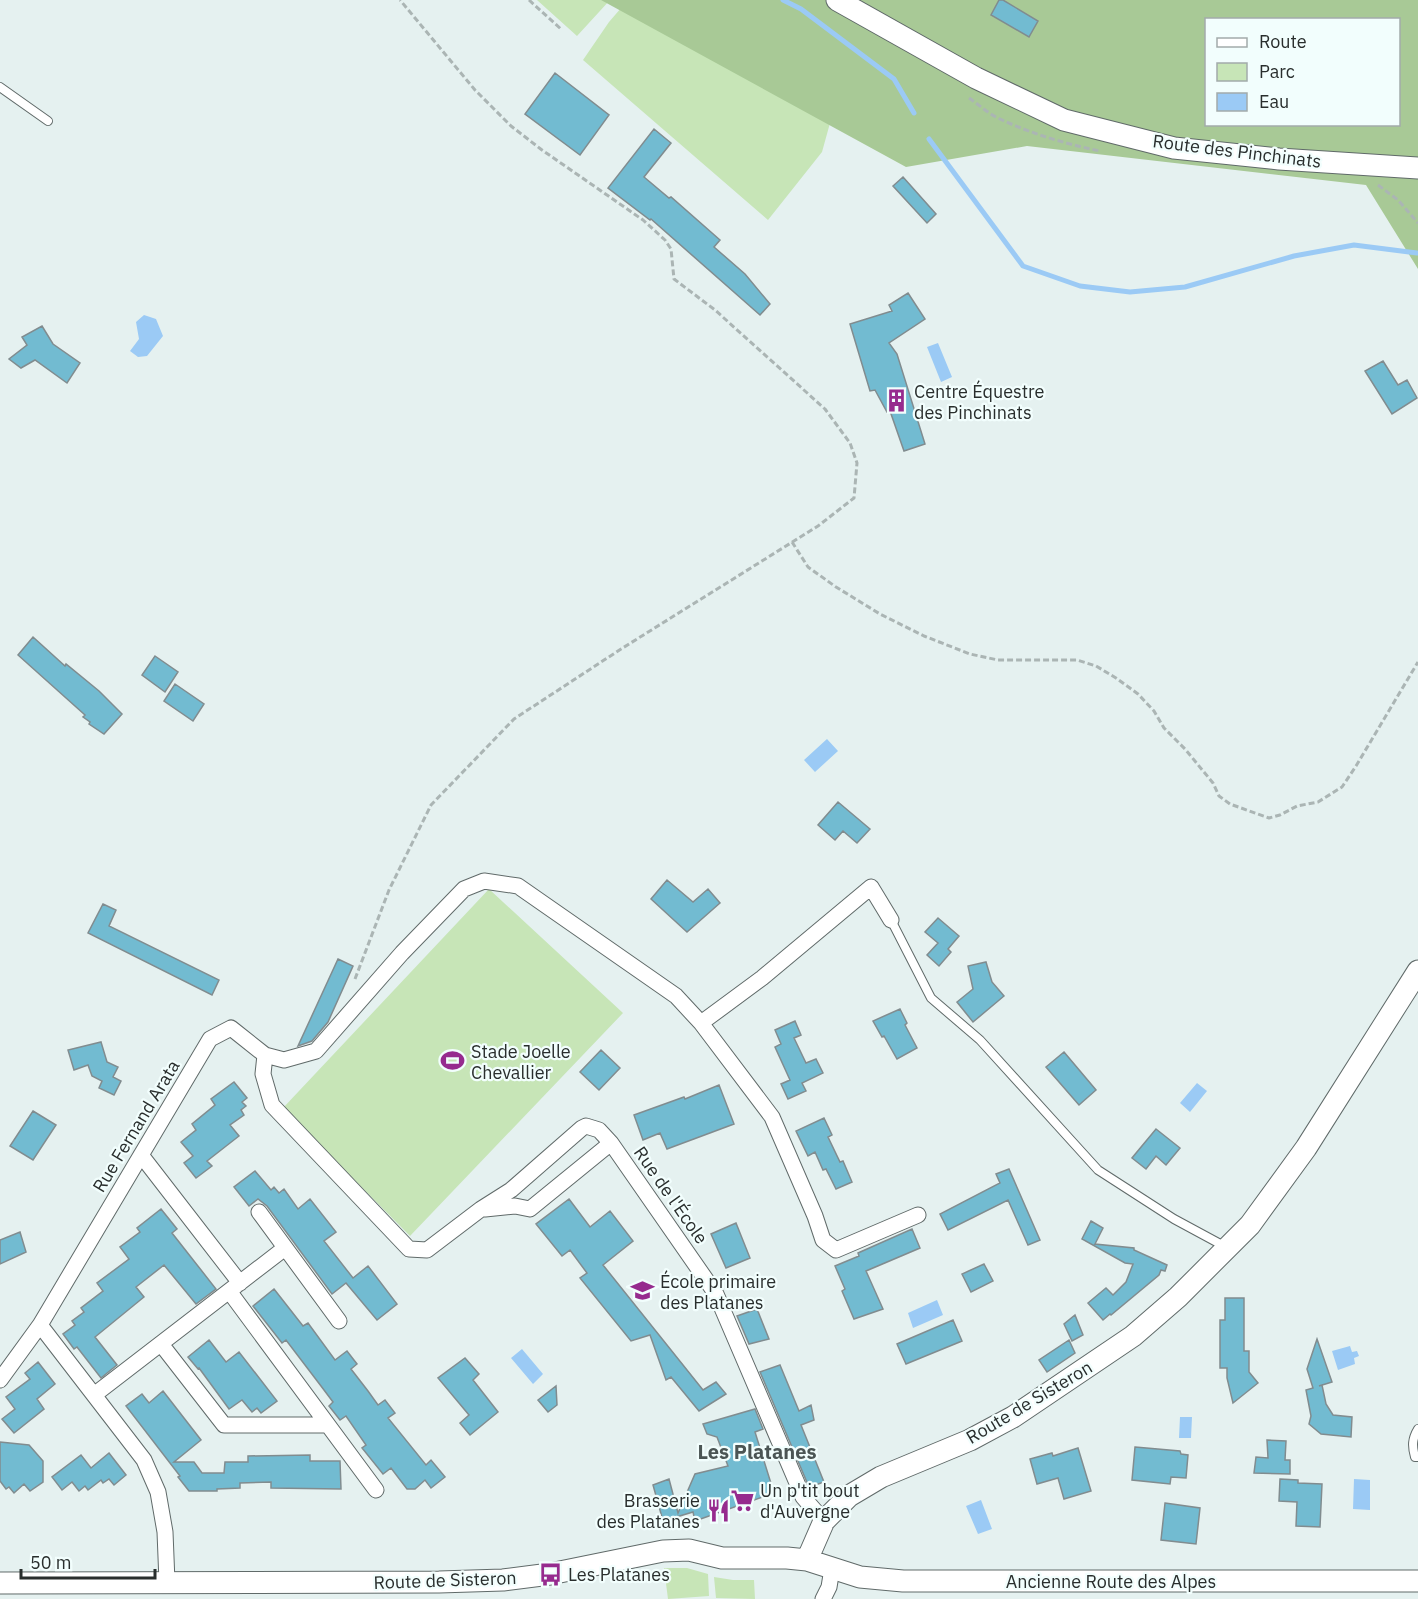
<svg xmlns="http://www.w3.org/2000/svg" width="1418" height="1599" font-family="'IBM Plex Sans',sans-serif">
<rect width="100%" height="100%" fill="#e5f1f0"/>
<path fill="#c7e5b7" d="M537 0H610L577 36Z
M628 0 835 105 822 152 768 220 583 60 609 22Z
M489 889 623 1013 410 1236 283 1108Z
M664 1568H687L708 1574 709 1596 668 1599Z
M714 1577 733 1580H754L755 1599 716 1598Z"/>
<path fill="#a8c996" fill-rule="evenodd" d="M601 0H1418V269L1366 185 1027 146 906 167ZM1206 20H1398V124H1206Z"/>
<path fill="#9bcaf5" d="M144 315 156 319 163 336 147 356 138 357 130 351 139 339 136 322Z
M938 343 952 377 941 382 927 347Z
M827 739 838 751 815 772 804 760Z
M1197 1083 1207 1091 1190 1112 1180 1103Z
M937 1300 943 1315 913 1328 908 1313Z
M1350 1346 1352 1352 1357 1351 1359 1356 1354 1358 1355 1364 1338 1370 1332 1351Z
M522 1349 543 1374 533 1384 511 1358Z
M1180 1417H1192L1191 1438H1179Z
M1354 1479 1370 1480V1510L1353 1509Z
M981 1500 992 1529 978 1534 966 1506Z"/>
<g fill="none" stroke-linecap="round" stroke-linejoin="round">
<path stroke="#9bcaf5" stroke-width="5" d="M783 0 801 9 894 79 914 113
M929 139 1023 266 1080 286 1130 292 1185 287 1294 256 1354 245 1417 253"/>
</g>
<path fill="#72bbd1" stroke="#818c8f" stroke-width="1.5" d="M999 0H1003L1038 21 1029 37 991 15Z
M555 73 609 115 580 155 525 114Z
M654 129 671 143 644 177 669 198 671 197 720 240 714 247 745 274 770 304 760 315 651 219 650 220 608 188Z
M903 177 936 214 927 223 893 186Z
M908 293 925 319 889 343 897 354 925 444 904 451 890 411 887 412 875 390 870 391 850 324 892 311 889 305Z
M42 326 53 344 80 363 67 383 35 360 21 368 9 359 27 345 22 337Z
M1383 361 1398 385 1407 380 1417 398 1392 414 1365 371Z
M33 637 65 666 66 664 99 691 122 714 104 734 89 724 90 722 83 717 85 715 18 655Z
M155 656 178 672 165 692 142 675Z
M175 684 204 704 193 721 164 701Z
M838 802 870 829 857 843 843 831 835 840 818 825Z
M667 880 693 902 708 889 720 903 687 932 651 899Z
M103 904 116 910 109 926 219 980 212 995 88 933Z
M938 918 959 936 948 949 951 952 939 966 927 955 938 943 925 932Z
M338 959 353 966 328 1022 312 1041 298 1046Z
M986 962 992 982 1004 996 973 1022 957 1002 973 989 968 966Z
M900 1009 907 1023 905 1025 917 1048 897 1059 884 1036 882 1037 873 1021Z
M795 1021 801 1035 794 1038 806 1063 816 1059 823 1073 802 1083 806 1091 788 1099 781 1084 790 1080 775 1047 781 1044 775 1030Z
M101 1042 107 1062 118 1067 113 1077 121 1081 114 1095 99 1088 102 1081 92 1076 88 1065 74 1070 68 1050Z
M601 1050 620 1068 599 1090 580 1072Z
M1064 1052 1096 1090 1079 1105 1046 1067Z
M234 1082 247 1098 242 1102 246 1106 241 1110 244 1115 230 1125 239 1136 207 1161 212 1166 196 1178 184 1163 193 1156 181 1142 196 1130 192 1124 215 1105 211 1099Z
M719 1085 734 1124 667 1149 660 1133 643 1140 634 1115 684 1097 685 1099Z
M33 1111 56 1125 33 1160 10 1146Z
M824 1118 832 1135 828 1137 840 1162 843 1161 852 1182 836 1189 826 1169 823 1170 815 1152 808 1156 796 1131Z
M1156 1129 1180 1148 1166 1165 1156 1156 1146 1169 1132 1158Z
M1009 1169 1040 1240 1028 1245 1008 1200 948 1230 940 1214 1000 1183 996 1174Z
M255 1171 271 1190 274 1187 279 1193 284 1189 298 1209 310 1199 336 1232 324 1241 353 1278 368 1266 397 1304 377 1320 346 1283 332 1294 267 1206 258 1199 249 1206 234 1187Z
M569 1199 590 1227 610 1211 633 1241 603 1265 703 1390 716 1382 726 1394 699 1411 671 1377 666 1380 650 1335 631 1341 580 1278 587 1273 570 1250 562 1256 536 1224Z
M161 1209 177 1229 172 1233 216 1289 196 1304 164 1265 136 1287 144 1297 95 1337 117 1365 101 1378 77 1347 74 1349 63 1334 75 1325 72 1321 84 1312 81 1308 103 1291 97 1283 129 1259 120 1247 140 1232 137 1228Z
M1091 1221 1103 1228 1095 1244 1134 1248V1250L1167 1265 1165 1271 1161 1270 1159 1275 1111 1315 1110 1314 1103 1320 1088 1303 1106 1288 1113 1295 1126 1282 1133 1264 1125 1263 1082 1239Z
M736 1223 750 1258 726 1268 711 1234Z
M912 1229 920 1248 866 1271 883 1309 854 1319 842 1291 845 1289 835 1266 859 1256 858 1253Z
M20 1232 26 1252 0 1264V1240Z
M984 1264 993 1281 971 1292 962 1274Z
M274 1289 303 1326 308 1323 335 1360 347 1351 357 1364 351 1369 368 1391 378 1405 385 1400 395 1413 388 1418 426 1465 431 1460 445 1477 431 1488 425 1480 415 1489H407L391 1468 383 1474 362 1448 366 1445 346 1416 340 1420 329 1406 333 1402 321 1386 286 1340 282 1343 253 1306Z
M1225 1298H1244V1351H1249V1372L1258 1383 1233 1403 1227 1378V1368H1220V1320H1225Z
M757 1309 769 1339 749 1344 737 1316Z
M1075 1315 1083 1335 1072 1341 1064 1324Z
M953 1320 962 1341 906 1364 897 1344Z
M1317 1339 1332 1382 1319 1386 1322 1385 1326 1404 1333 1415 1352 1417 1351 1437 1321 1434 1309 1424 1311 1416 1306 1390 1313 1388 1307 1369Z
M209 1340 226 1362 239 1352 277 1401 261 1413 257 1408 252 1412 242 1400 229 1409 199 1368 198 1369 188 1357Z
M1069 1340 1075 1353 1047 1372 1039 1360Z
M465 1358 479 1374 473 1380 498 1412 470 1435 460 1423 469 1415 438 1378Z
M38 1362 55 1384 37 1399 44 1409 14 1433 2 1419 15 1409 6 1397 30 1379 25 1373Z
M780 1365 799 1411 811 1405 814 1420 801 1425 824 1482 809 1487 760 1372Z
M556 1386 557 1405 548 1412 538 1400Z
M163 1391 201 1440 174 1462H194L202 1473H224L225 1462H248V1456L310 1455V1461H340L341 1489 271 1488V1482L240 1483V1488L217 1489V1491H189L178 1477 180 1476 126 1406 142 1394 149 1403Z
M755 1409 763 1429 755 1432 774 1493 695 1521 693 1512 663 1521 653 1485 669 1479 678 1513 695 1474 728 1466 717 1437 707 1434 703 1424Z
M1267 1440 1286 1441 1285 1460H1290V1474L1254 1473 1256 1457 1268 1458Z
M0 1442 29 1445 43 1461V1482L30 1491 24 1484 14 1493 9 1487 6 1489 0 1481Z
M1135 1447 1180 1451 1181 1454 1188 1455 1186 1478 1171 1477 1170 1484 1132 1480Z
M1078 1448 1091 1491 1064 1499 1058 1478 1037 1484 1030 1459 1052 1453 1053 1456Z
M109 1453 126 1475 114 1485 109 1479 103 1483 101 1480 88 1490 85 1486 79 1491 72 1482 62 1490 52 1477 81 1455 91 1468Z
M1280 1479 1298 1480V1483L1322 1484 1320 1527 1296 1526 1297 1502 1279 1501Z
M1165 1503 1200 1508 1196 1544 1161 1540Z"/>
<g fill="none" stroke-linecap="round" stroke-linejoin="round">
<defs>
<path id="lane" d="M0 87 48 121
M891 920 931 998 980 1040 1098 1170 1174 1219 1224 1246
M1418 1429C1412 1439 1412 1446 1415 1457H1418"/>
<path id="street" d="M701 1023 772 1117 815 1216 823 1240 836 1250 918 1215
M265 1055 284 1060 316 1051 402 953 464 889 484 881 518 886 676 996 701 1023 762 978 871 887 891 920
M141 1155 240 1283
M485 1209 515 1206 530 1209 611 1143
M259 1212 339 1321
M229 1291 376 1490
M161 1344 224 1425H327
M0 1380 40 1325
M94 1395 285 1248
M167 1582 165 1532 158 1492 144 1460 40 1325 210 1039 231 1028 265 1055 263 1074 272 1105 409 1249 427 1250 481 1209 511 1190 582 1128 586 1126 599 1130 611 1143 716 1294 803 1497 824 1521
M823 1599 829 1587 832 1569"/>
<path id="secondary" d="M837 0 976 78 1064 120 1174 148 1279 159 1418 168
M807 1560 824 1521 849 1496 881 1477 970 1440 1013 1417 1133 1336 1178 1297 1250 1225 1306 1148 1418 971
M0 1583 439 1582 503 1580 550 1574 663 1551 689 1550 722 1558H787L807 1560 860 1577 903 1581H1418"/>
</defs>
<use href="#lane" stroke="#606a69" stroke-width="10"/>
<use href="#street" stroke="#606a69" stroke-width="17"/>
<use href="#secondary" stroke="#606a69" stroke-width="23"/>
<path stroke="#abb5b4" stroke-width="3" stroke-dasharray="6 3" stroke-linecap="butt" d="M529 0 562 30
M969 98C979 105 989 114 1000 119 1032 134 1066 144 1100 151
M1378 185 1398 200 1418 223
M792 542 808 567 836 587 880 614 924 636 970 654 998 660H1077L1096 666 1116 678 1138 694 1154 711 1164 728 1185 749 1213 783 1219 796 1230 804 1269 818 1280 815 1297 806 1318 802 1342 787 1356 766 1418 662
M355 979 389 890 431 805 514 719 621 649 818 526 854 498 857 463 850 443 825 409 715 310 674 279 671 249 665 240 643 220 542 150 511 126 475 90 400 0"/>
<use href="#lane" stroke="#fff" stroke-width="8"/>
<use href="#street" stroke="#fff" stroke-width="15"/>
<use href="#secondary" stroke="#fff" stroke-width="21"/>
</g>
<defs>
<symbol id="building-bare" viewBox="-9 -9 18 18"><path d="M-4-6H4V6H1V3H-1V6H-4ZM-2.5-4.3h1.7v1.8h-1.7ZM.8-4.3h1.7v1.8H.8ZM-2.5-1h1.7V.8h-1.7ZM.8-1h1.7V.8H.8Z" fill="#962b8e" stroke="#f2fefd" stroke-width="2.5" paint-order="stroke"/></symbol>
<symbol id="stadium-bare" viewBox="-9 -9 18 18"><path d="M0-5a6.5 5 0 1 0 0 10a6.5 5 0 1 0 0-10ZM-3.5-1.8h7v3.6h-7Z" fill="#962b8e" stroke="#f2fefd" stroke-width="2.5" paint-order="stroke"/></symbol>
<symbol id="school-bare" viewBox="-9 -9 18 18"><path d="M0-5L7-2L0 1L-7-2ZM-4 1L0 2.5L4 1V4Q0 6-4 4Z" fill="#962b8e" stroke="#f2fefd" stroke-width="2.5" paint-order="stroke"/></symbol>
<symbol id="supermarket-bare" viewBox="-9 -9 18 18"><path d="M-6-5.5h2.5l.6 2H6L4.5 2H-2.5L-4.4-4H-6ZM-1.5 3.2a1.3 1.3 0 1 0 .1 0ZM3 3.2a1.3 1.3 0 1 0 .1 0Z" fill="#962b8e" stroke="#f2fefd" stroke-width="2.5" paint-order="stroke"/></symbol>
<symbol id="restaurant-bare" viewBox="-9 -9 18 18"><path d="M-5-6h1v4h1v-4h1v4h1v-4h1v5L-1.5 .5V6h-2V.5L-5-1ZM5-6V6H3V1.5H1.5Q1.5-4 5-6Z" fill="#962b8e" stroke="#f2fefd" stroke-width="2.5" paint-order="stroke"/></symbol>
<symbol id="bus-bare" viewBox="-9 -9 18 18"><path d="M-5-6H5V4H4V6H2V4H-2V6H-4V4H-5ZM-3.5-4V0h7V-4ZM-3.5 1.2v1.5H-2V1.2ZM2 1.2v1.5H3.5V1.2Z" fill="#962b8e" stroke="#f2fefd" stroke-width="2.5" paint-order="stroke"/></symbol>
</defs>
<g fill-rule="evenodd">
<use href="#building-bare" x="880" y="384" width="33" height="33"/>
<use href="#stadium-bare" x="436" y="1044" width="33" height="33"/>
<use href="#school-bare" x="626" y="1274" width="33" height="33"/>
<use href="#supermarket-bare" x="726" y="1484" width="33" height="33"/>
<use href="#restaurant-bare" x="702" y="1494" width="33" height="33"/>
<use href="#bus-bare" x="534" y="1558" width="33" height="33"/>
</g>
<g text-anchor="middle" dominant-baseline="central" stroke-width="4.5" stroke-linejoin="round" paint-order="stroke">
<g font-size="18" fill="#292e2d" stroke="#f2fefd">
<text transform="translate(1237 151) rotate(7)">Route des Pinchinats</text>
<text transform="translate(136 1126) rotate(-59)">Rue Fernand Arata</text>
<text transform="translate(671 1195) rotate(55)">Rue de l'École</text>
<text transform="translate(1029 1402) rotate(-31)">Route de Sisteron</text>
<text transform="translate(445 1580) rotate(-2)">Route de Sisteron</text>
<text x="1111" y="1581">Ancienne Route des Alpes</text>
</g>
<g font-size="18" fill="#292e2d" stroke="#f2fefd" text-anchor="start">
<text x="914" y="391">Centre Équestre<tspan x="914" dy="21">des Pinchinats</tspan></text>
<text x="471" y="1051">Stade Joelle<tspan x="471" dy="21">Chevallier</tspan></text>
<text x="660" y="1281">École primaire<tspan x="660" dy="21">des Platanes</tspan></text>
<text x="760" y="1490">Un p'tit bout<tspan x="760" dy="21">d'Auvergne</tspan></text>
<text x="700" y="1500" text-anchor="end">Brasserie<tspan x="700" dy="21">des Platanes</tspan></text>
<text x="568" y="1574">Les Platanes</text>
</g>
<g font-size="20" font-weight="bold" fill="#4b5554" stroke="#f2fefd">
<text x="757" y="1451">Les Platanes</text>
</g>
</g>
<rect x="1205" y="18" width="195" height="108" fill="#f2fefd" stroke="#a2abaa" stroke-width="1.5"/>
<rect x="1217" y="38" width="30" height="9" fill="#ffffff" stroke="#a2abaa" stroke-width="1.5"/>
<text x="1259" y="48" font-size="18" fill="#292e2d">Route</text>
<rect x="1217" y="63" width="30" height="18" fill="#c7e5b7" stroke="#a2abaa" stroke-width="1.5"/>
<text x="1259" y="78" font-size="18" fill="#292e2d">Parc</text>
<rect x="1217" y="93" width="30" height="18" fill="#9bcaf5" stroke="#a2abaa" stroke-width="1.5"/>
<text x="1259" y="108" font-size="18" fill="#292e2d">Eau</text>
<path d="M21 1569v9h134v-9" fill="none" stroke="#292e2d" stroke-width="3"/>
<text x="30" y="1569" font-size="18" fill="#292e2d" stroke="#f2fefd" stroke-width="4.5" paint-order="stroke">50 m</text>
</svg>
